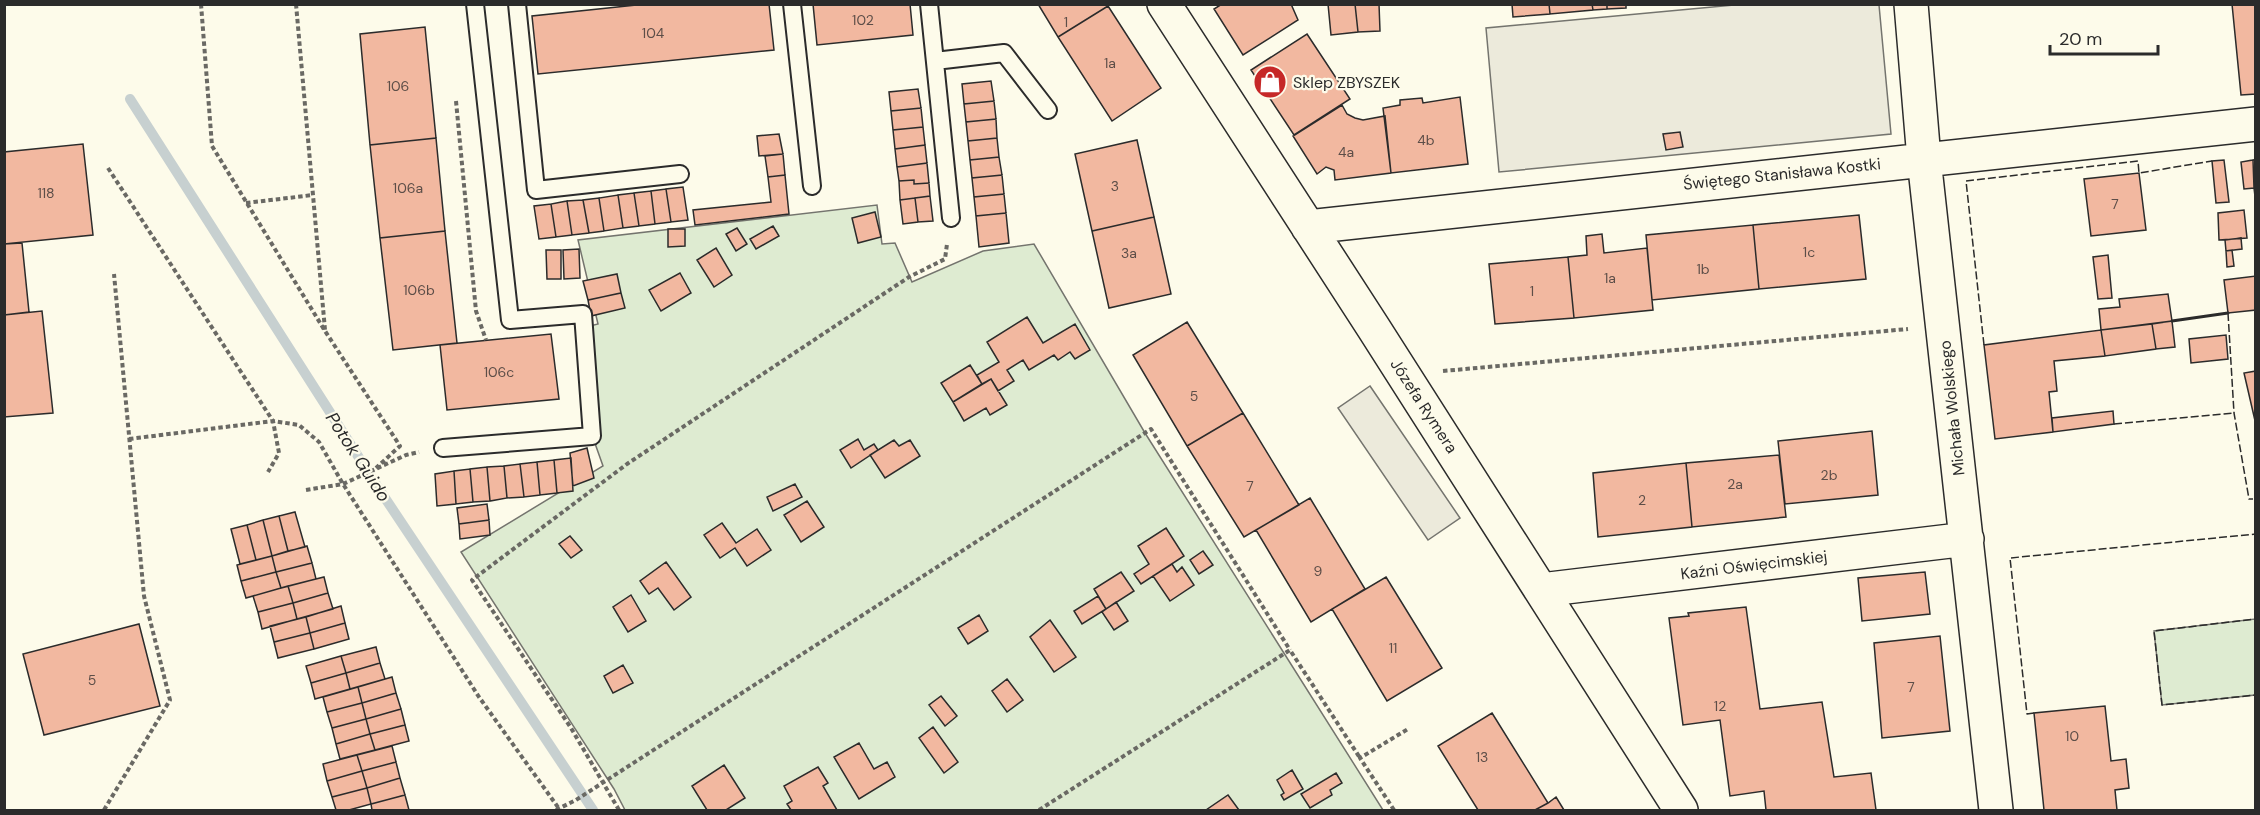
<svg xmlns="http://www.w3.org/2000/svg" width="2260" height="815" font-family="'DM Sans',sans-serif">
<rect width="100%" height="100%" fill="#fdfbea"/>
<path fill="#deebd1" stroke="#74746e" stroke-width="1.5" d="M877 205 882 244 895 243 912 282 983 251 1034 244 1145 433 1383 810H625L614 789 461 552 603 466 586 418 582 328 598 324 578 240Z
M2255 619V695L2162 705 2154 631Z"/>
<path fill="#eceadb" stroke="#74746e" stroke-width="1.5" d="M1734 5H1879L1891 134 1499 172 1486 28Z
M1370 386 1460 518 1428 540 1338 408Z"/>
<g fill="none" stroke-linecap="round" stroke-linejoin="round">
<path stroke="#c7d0d0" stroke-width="10" d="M130 99 379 489 593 810"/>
</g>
<path fill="#f2b8a0" stroke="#2b2b2b" stroke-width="1.5" d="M646 4H769L774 50 538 74 532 16Z
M813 4H910L913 35 817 45Z
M1038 4H1108V6L1058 37Z
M1222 4H1291L1298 20 1243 55 1214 9Z
M1328 4H1355L1358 32 1331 35Z
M1355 4H1379L1380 31 1358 32Z
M1512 4H1549L1550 14 1513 17Z
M1549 4H1592L1593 10 1550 14Z
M1592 4H1607V9L1593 10Z
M1607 4H1626V8L1607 9Z
M2232 4H2256V94L2241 95Z
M1108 6 1161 88 1112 121 1058 37Z
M425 27 436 138 370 145 360 34Z
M1307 34 1350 99 1294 135 1251 70Z
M991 81 994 101 964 104 962 84Z
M918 89 921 108 891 111 889 92Z
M1460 97 1468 164 1391 173 1383 108 1400 105V100L1422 98 1423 103Z
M994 101 996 119 966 122 964 104Z
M1342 105 1347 114 1355 118 1363 120 1385 116 1391 173 1335 180 1334 170 1326 167 1317 174 1293 136Z
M921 108 923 127 893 130 891 111Z
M996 119 997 138 968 141 966 122Z
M923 127 925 145 895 149 893 130Z
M1680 132 1683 147 1666 150 1663 134Z
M779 134 783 154 759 156 757 136Z
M436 138 445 231 380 238 370 145Z
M997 138 999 157 970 160 968 141Z
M1137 140 1154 217 1092 231 1075 154Z
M83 144 93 235 4 244V152Z
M925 145 927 163 897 167 895 149Z
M783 154 785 175 768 177 765 156Z
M999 157 1002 175 972 178 970 160Z
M2224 160 2229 202 2216 203 2212 161Z
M2253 160H2256V205L2254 188Z
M2253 160 2254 188 2244 189 2241 162Z
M927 163 929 183 914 184V180L899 181 897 167Z
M2139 173 2146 230 2091 236 2084 179Z
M785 175 789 214 695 225 693 210 771 202 768 177Z
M1002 175 1004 194 974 197 972 178Z
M914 180V184L929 183 930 196 900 200 899 181Z
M683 187 688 220 671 222 666 189Z
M666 189 671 222 655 224 651 191Z
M651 191 655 224 639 226 634 193Z
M634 193 639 226 623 228 618 195Z
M1004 194 1006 213 976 216 974 197Z
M618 195 623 228 604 231 599 198Z
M930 196 933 221 918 222 915 198Z
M599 198 604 231 589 233 583 200Z
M915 198 918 222 903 224 900 200Z
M583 200 589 233 572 235 567 201Z
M567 201 572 235 556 237 551 204Z
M551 204 556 237 539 239 534 206Z
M2244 210 2247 238 2219 240 2218 213Z
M875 212 881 237 858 243 852 218Z
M1006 213 1009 243 979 247 976 216Z
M1859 215 1866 279 1759 289 1753 225Z
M1154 217 1171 294 1109 308 1092 231Z
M1753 225 1759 289 1652 300 1646 235Z
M773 226 779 236 756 249 750 239Z
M737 228 747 244 736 251 726 234Z
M668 229H685V246L668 247Z
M445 231 457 343 393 350 380 238Z
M1602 234 1604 253 1647 248 1653 310 1574 318 1568 257 1587 255 1586 236Z
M2241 238 2242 249 2226 251 2225 240Z
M22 243 29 312 4 315V244Z
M716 248 732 275 714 287 697 260Z
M579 249 580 278 564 279 563 250Z
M546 250H561V279H547Z
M2232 250 2234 266 2227 267 2226 251Z
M2108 255 2112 298 2098 299 2093 257Z
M1568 257 1574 318 1495 324 1489 264Z
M680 273 691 293 661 311 649 290Z
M617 274 621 293 588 300 583 281Z
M2256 276V310L2228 313 2224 280Z
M621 293 625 308 591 316 588 300Z
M2168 294 2172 321 2101 330 2099 309 2120 307 2119 299Z
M42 311 53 413 4 417V315Z
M1027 317 1043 343 1075 324 1090 350 1075 359 1070 352 1058 360 1054 355 1029 370 1023 360 1007 370 1014 381 998 391 991 379 982 384 977 375 999 362 987 342Z
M2172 321 2175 347 2156 349 2152 324Z
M1187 322 1243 413 1187 446 1133 355Z
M2152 324 2156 349 2105 356 2101 330Z
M2101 330 2105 356 2054 361 2057 391 2049 392 2053 432 1995 439 1984 345Z
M551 334 559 399 447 410 440 345Z
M2226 335 2228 359 2191 363 2189 339Z
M970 365 982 384 953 402 941 383Z
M2256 371V425L2244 373Z
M991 379 1007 405 990 415 986 408 964 421 953 402Z
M2113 411 2114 424 2053 432 2052 418Z
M1243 413 1299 505 1244 537 1187 446Z
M1872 431 1878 495 1785 504 1778 441Z
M858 439 864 450 874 444 878 450 851 468 840 450Z
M894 440 899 446 910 440 920 456 885 478 870 455Z
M587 448 594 478 573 486 570 453Z
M1779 455 1786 517 1692 527 1686 463Z
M571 458 573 491 557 493 554 460Z
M554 460 557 493 540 495 537 462Z
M537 462 540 495 524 497 520 464Z
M1686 463 1692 527 1598 537 1593 473Z
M520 464 524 497 507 498 504 466Z
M504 466 507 498 490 501 487 467Z
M487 467 490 501 473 502 470 469Z
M470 469 473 502 456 504 454 471Z
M454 471 456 504 437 506 435 474Z
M795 484 802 497 773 511 767 497Z
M1310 498 1365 589 1311 622 1256 530Z
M807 501 824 527 801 542 784 515Z
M487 504 489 520 459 524 457 508Z
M295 512 305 547 288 551 279 516Z
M279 516 288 551 272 556 263 520Z
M263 520 272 556 256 560 247 525Z
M489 520 490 535 460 539 459 524Z
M722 523 736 543 757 529 771 550 747 566 735 548 720 558 704 535Z
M247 525 256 560 240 564 231 529Z
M1166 528 1184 556 1141 584 1134 574 1149 564 1138 546Z
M570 536 582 550 571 558 559 544Z
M307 546 312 563 276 572 272 556Z
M1203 551 1213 565 1199 574 1190 560Z
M272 556 276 572 241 581 237 565Z
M666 562 691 597 674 610 658 588 649 594 640 581Z
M312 563 316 579 281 588 276 572Z
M1172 564 1177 572 1182 567 1194 585 1170 601 1153 576Z
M276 572 281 588 246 598 241 581Z
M1121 572 1134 591 1106 609 1094 589Z
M1925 572 1930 614 1862 621 1858 578Z
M324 577 328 593 293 603 288 586Z
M1386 577 1442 668 1387 701 1332 609Z
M288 586 293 603 258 612 253 596Z
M328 593 333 609 297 619 293 603Z
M631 595 646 621 628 632 613 607Z
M1098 596 1106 609 1082 624 1074 611Z
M1116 602 1128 621 1114 630 1102 612Z
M293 603 297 619 262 629 258 612Z
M341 606 345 623 310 633 306 617Z
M1746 607 1760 709 1822 702 1834 777 1871 773 1876 810H1766L1764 791 1730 796 1720 720 1683 725 1669 618 1689 616 1688 613Z
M979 615 988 631 968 644 958 628Z
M306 617 310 633 274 642 270 626Z
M1050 620 1076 657 1054 672 1030 637Z
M345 623 349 639 314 649 310 633Z
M139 624 160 706 44 735 23 654Z
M310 633 314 649 278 658 274 642Z
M1940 636 1950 731 1882 738 1874 643Z
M376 647 380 663 346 673 341 656Z
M341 656 346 673 311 683 306 666Z
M380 663 385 679 350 689 346 673Z
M623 665 633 683 613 693 604 676Z
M346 673 350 689 315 699 311 683Z
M392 677 396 693 362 703 358 687Z
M1007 679 1023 700 1007 712 992 691Z
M358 687 362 703 327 712 323 697Z
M396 693 401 709 366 719 362 703Z
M941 696 957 716 945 726 929 705Z
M362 703 366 719 332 728 327 712Z
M2105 706 2111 761 2126 759 2129 788 2115 790 2117 810H2044L2034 713Z
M401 709 405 725 370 734 366 719Z
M1492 713 1548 803 1535 810H1478L1438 746Z
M366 719 370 734 336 744 332 728Z
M405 725 409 741 375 750 370 734Z
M933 727 958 762 944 773 919 738Z
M370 734 375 750 340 759 336 744Z
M859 743 874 769 887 762 895 777 859 799 834 757Z
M392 746 396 762 362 771 357 755Z
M357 755 362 771 327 781 323 764Z
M396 762 400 778 367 788 362 771Z
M724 765 745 798 726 810H707L692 786Z
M818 767 828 783 823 786 837 810H791L787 804 792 801 784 786Z
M1292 770 1303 789 1284 800 1281 795 1284 793 1277 780Z
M362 771 367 788 332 797 327 781Z
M1336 773 1342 783 1330 790 1332 795 1310 808 1301 794Z
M400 778 405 795 371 804 367 788Z
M367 788 371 804 349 810H336L332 797Z
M405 795 409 810H372L371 804Z
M1228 795 1239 810H1206Z
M1556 797 1564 810H1535L1548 803Z"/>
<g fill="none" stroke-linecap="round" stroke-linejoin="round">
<defs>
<path id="service" d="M517 4 536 190 680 174
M792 4 812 186
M929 4 951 218
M935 61 1004 53 1048 110
M443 448 592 436 583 314 510 320 475 4"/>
<path id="minor" d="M1164 4 1373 327 1681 810
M1911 4 1924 159 1996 810
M1308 227 2256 124
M1541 590 1967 539"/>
</defs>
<use href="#service" stroke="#2b2b2b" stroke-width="20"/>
<use href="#minor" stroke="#2b2b2b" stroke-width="36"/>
<path stroke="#6a6964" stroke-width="4" stroke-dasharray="4.5 3" stroke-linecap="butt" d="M201 4 212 146 325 331 400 446 376 468
M296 4 325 330
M456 101 476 311 486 340
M108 168 273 421 279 453 268 472
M246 203 313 195
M1443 371 1908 329
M129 439 273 421 299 425 319 442 343 484 479 697 560 810
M306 490 343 484 406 455 419 452
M104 810 170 700 144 596 114 274
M556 810 576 800 1151 429 1290 650
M619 810 571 728 472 580 627 464 909 277 945 259 947 244
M1039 810 1290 650 1360 758
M1394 810 1360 758 1408 729"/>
<use href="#service" stroke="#fdfbea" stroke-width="16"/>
<use href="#minor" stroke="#fdfbea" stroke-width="33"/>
<path stroke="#2b2b2b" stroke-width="1.5" stroke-dasharray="8 3" stroke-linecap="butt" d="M2228 313 2234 413 2249 499H2253
M1984 345 1966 181 2138 161 2139 173 2212 161
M2114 424 2234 413
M2256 626 2255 619 2154 631 2162 705 2256 695
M2034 713 2027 714 2010 558 2256 534"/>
<path stroke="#2b2b2b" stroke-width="3" d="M2172 321 2228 313"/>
</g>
<defs>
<symbol id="shop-disc" viewBox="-11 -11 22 22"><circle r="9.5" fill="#c62828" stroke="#fdfbea"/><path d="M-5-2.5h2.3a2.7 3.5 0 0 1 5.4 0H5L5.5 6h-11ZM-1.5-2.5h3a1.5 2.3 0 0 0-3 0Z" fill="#fff"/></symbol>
</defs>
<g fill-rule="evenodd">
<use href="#shop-disc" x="1251" y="63" width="38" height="38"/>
</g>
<g text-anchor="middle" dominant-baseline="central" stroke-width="4.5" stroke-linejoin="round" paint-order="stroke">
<g font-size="14" fill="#5d4e48">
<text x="863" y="20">102</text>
<text x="1066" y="22">1</text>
<text x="653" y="33">104</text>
<text x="1110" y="63">1a</text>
<text x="398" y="86">106</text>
<text x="1426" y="140">4b</text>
<text x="1346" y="152">4a</text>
<text x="1115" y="186">3</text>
<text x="408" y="188">106a</text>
<text x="46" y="193">118</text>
<text x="2115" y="204">7</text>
<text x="1809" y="252">1c</text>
<text x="1129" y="253">3a</text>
<text x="1703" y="269">1b</text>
<text x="1610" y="278">1a</text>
<text x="419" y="290">106b</text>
<text x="1532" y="291">1</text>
<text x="499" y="372">106c</text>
<text x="1194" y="396">5</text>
<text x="1829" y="475">2b</text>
<text x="1735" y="484">2a</text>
<text x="1250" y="486">7</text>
<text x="1642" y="500">2</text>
<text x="1318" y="571">9</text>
<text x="1393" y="648">11</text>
<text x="92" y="680">5</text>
<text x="1911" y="687">7</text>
<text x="1720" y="706">12</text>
<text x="2072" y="736">10</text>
<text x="1482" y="757">13</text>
</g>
<g font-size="16" fill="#2b2b2b" stroke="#fdfbea" text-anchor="start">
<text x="1293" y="82">Sklep ZBYSZEK</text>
</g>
<g font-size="16" fill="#2b2b2b" stroke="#fdfbea">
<text transform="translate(1782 174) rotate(-6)">Świętego Stanisława Kostki</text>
<text transform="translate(1424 406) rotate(57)">Józefa Rymera</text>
<text transform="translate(1952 408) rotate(-96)">Michała Wolskiego</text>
<text transform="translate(1754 565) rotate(-7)">Kaźni Oświęcimskiej</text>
</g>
<g font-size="18" font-style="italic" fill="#2b2b2b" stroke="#fdfbea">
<text transform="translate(358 457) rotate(57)">Potok Guido</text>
</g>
</g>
<rect width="2260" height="815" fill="none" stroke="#2b2b2b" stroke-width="12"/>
<path d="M2050 45v9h108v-9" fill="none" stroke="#2b2b2b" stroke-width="3"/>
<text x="2059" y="45" font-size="18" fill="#2b2b2b" stroke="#fdfbea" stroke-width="4.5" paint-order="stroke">20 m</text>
</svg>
